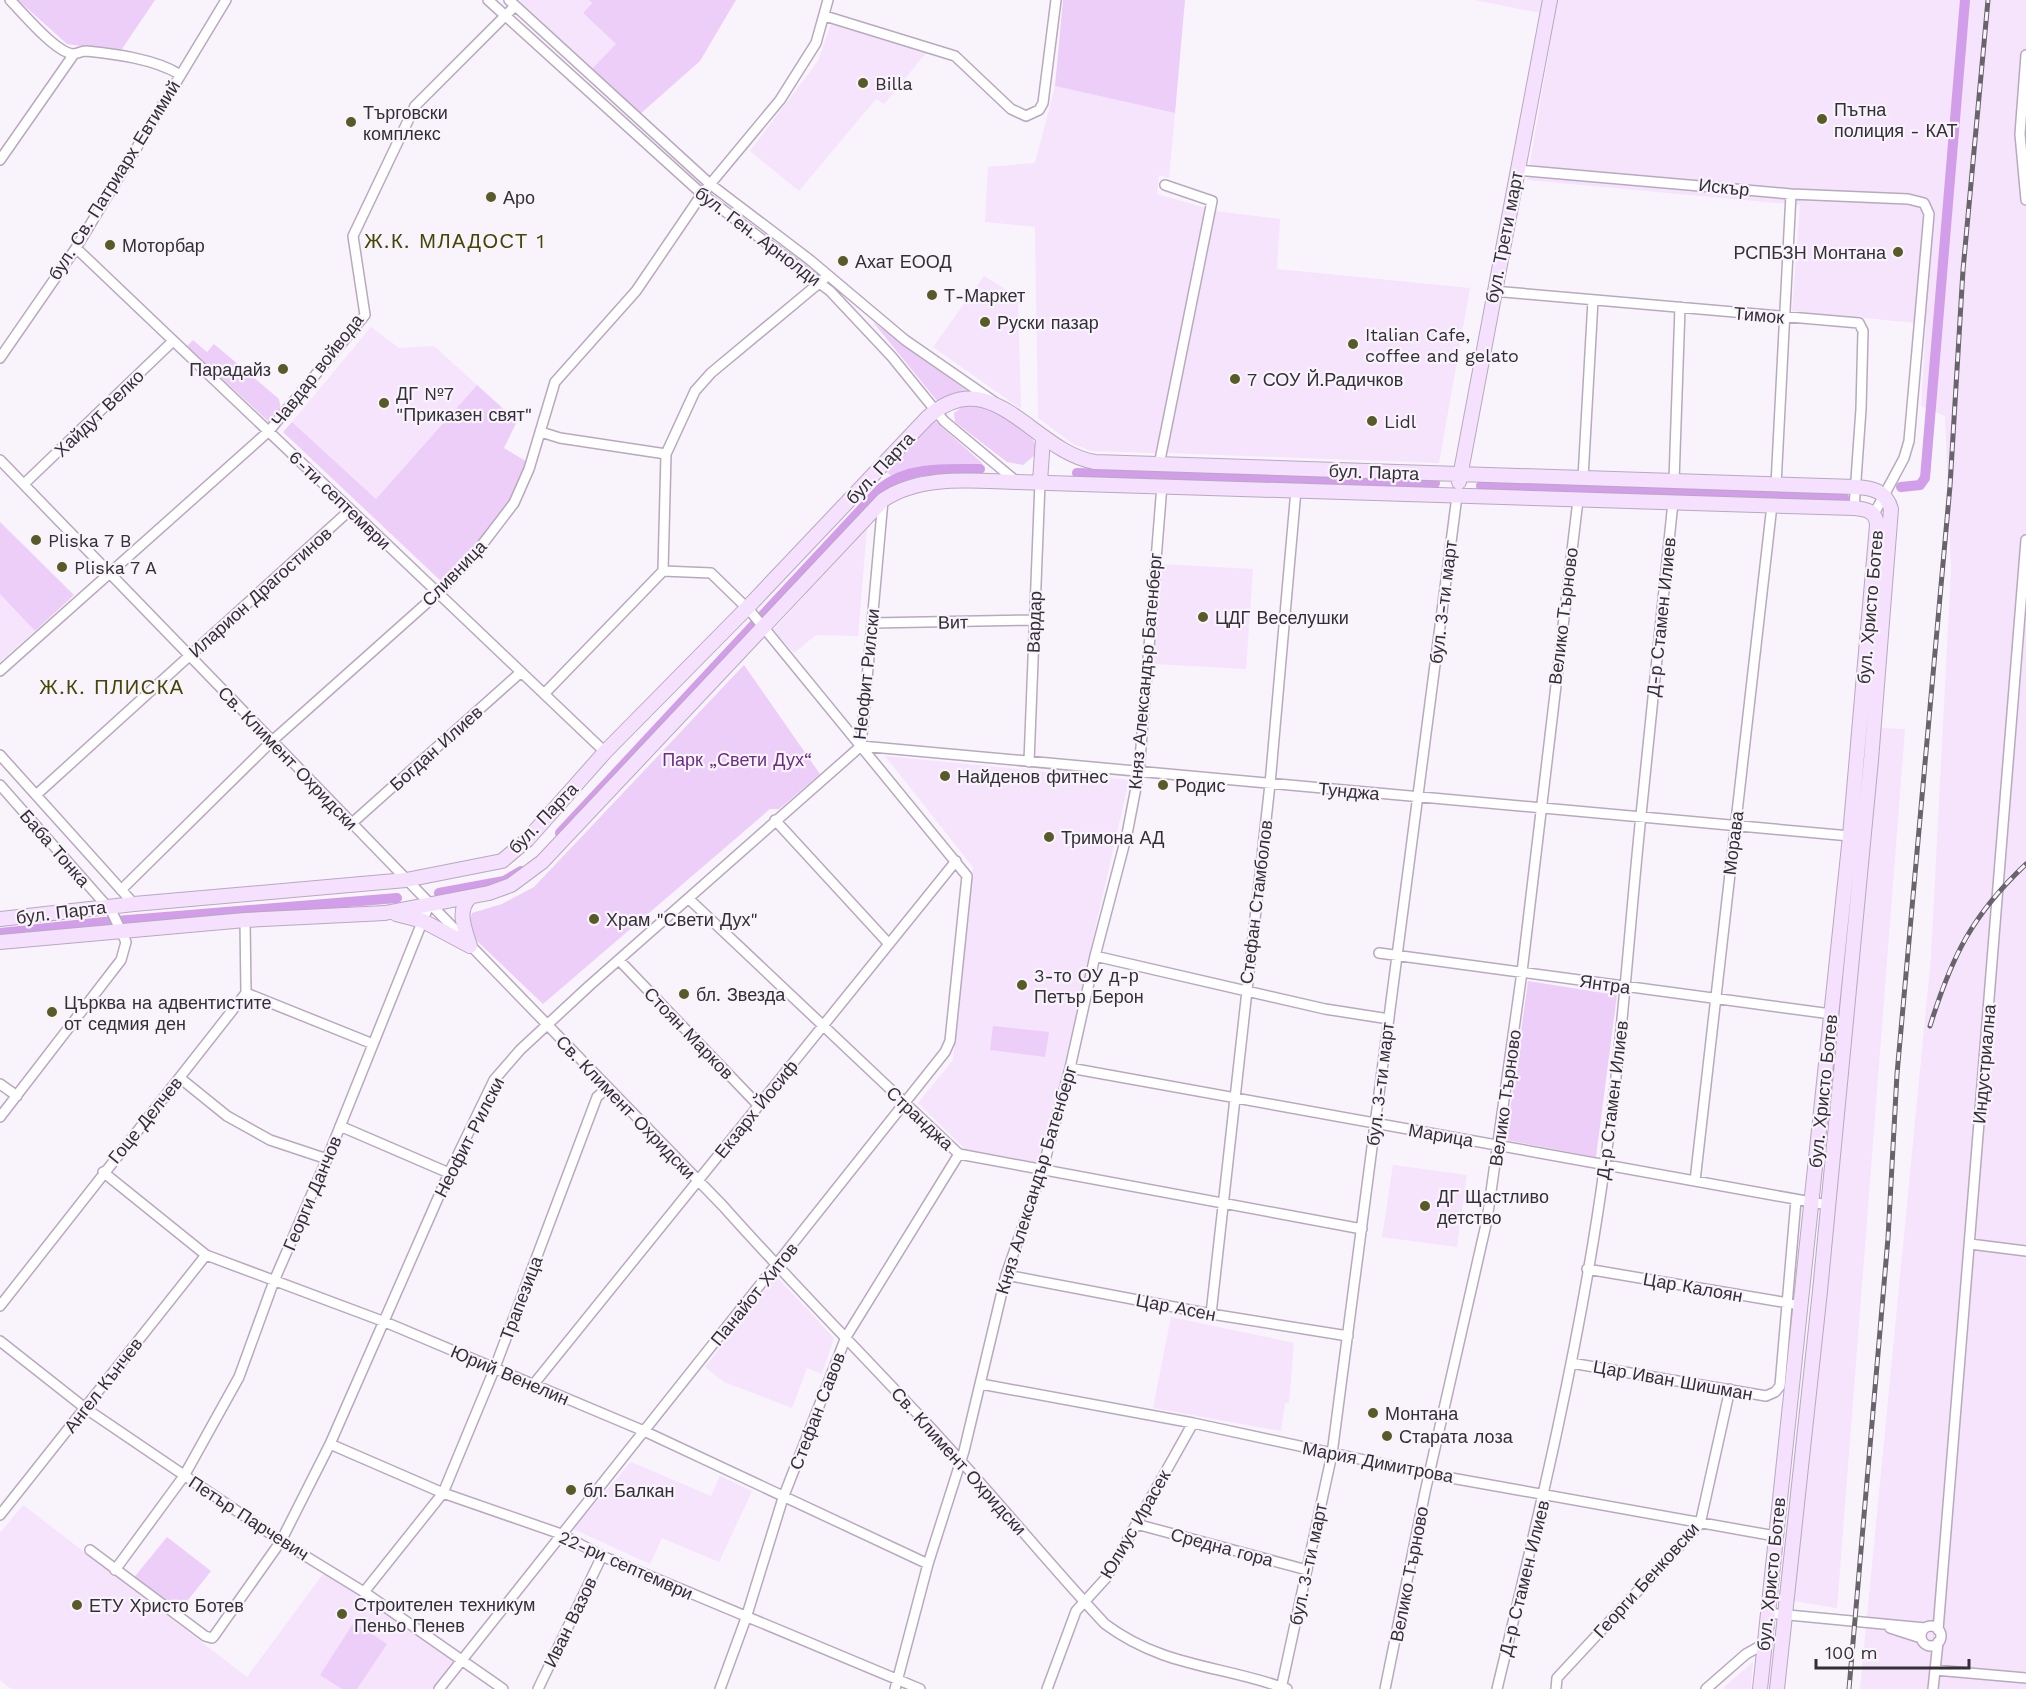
<svg xmlns="http://www.w3.org/2000/svg" width="2026" height="1689" font-family="'Work Sans',sans-serif">
<rect width="100%" height="100%" fill="#f9f3fc"/>
<path fill="#f5e4fc" d="M516 0H589L592 2 583 13 616 44 590 71Z
M1475 0H2026V1689H1860L1931 957 1951 569 1945 416 1921 406 1926 324 1792 311 1800 205 1527 180 1555 16Z
M831 24 926 53 884 104 876 99 799 191 750 151 818 61Z
M1055 86 1175 113 1169 178 1159 175 1157 194 1206 208 1156 453 1091 451 1073 444 1038 418 1035 227 985 222 988 167 1035 163Z
M1215 211 1280 219 1277 269 1470 288 1439 463 1166 453Z
M984 276 1018 297 1021 409 933 347Z
M371 327 399 348 434 346 477 385 376 499 292 422Z
M862 522 867 529 858 636 816 635 794 653 773 630 806 594 811 577Z
M1160 564 1253 569 1246 669 1153 664Z
M0 594 35 631 0 662Z
M1880 728 1905 729 1837 1608 1793 1601Z
M885 756 1129 780 1062 1074 1037 1163 966 1150 918 1103 953 1060 973 867Z
M1393 1165 1467 1175 1457 1247 1382 1237Z
M776 1276 834 1338 822 1374 807 1368 792 1408 724 1382 705 1367Z
M1171 1317 1294 1343 1289 1403H1285L1281 1431 1153 1408Z
M631 1462 711 1496 720 1476 752 1491 719 1562 662 1538 650 1564 573 1529Z
M23 1505 247 1677 326 1570 456 1658 433 1689H11L0 1680V1533Z
M1753 1662 1751 1689H1722Z"/>
<path fill="#eccef9" d="M18 0H155L120 52 67 44Z
M589 0H736L700 61 639 115 590 71 616 44 583 13 592 3Z
M1063 0H1185L1175 113 1055 86Z
M873 322 967 391 938 402Z
M193 340 207 352 214 344 279 399 281 410 270 423 187 346Z
M477 385 517 421 504 448 529 463 515 500 444 584 283 432 292 422 376 499Z
M965 405C988 405 1041 425 1035 455L1023 465 1007 462 955 422 954 413Z
M933 419 982 463V467L921 466 891 476 887 472Z
M0 522 74 595 35 631 0 594Z
M744 665 820 774 779 809H770L543 1004 475 939 469 923 472 913 502 904 534 887Z
M1528 981 1617 995 1596 1157 1506 1140Z
M993 1026 1049 1032 1045 1057 990 1050Z
M167 1537 211 1571 177 1614 132 1580Z
M354 1622 387 1644 357 1689H342L320 1675Z"/>
<g fill="none" stroke-linecap="round" stroke-linejoin="round">
<path stroke="#d29de9" stroke-width="10" d="M1077 473 1435 483
M1481 486 1844 498
M1901 487 1920 485 1925 478 1965 0
M560 833 881 488C909 466 946 469 980 469
M439 893 504 881 521 871
M0 933 104 922 397 898"/>
<defs>
<path id="minor" d="M10 0C23 13 55 52 73 54 77 54 81 51 86 51 116 54 154 59 179 74
M488 0 702 194 830 291 892 357 944 421 1017 482
M509 0 710 184 810 260 905 340 993 401
M825 16 955 56 1011 109 1026 116 1039 110 1043 103 1056 0
M2026 55 2020 134 2026 200
M0 160 74 54
M1517 170 1791 194 1908 199 1924 203 1929 214 1909 441 1904 458 1874 514
M76 248 605 752
M1493 291 1859 323 1863 331 1861 409 1854 508
M0 358 76 248 226 0
M541 432 560 438 666 454
M0 460 723 1206C794 1286 869 1361 941 1439 997 1500 1049 1564 1105 1624 1164 1668 1222 1665 1287 1689
M1159 465 1212 201 1165 185
M1583 478 1593 300
M1674 481 1680 307
M24 484 173 341
M1776 485 1791 194
M663 571 666 454 695 391 711 373 824 279
M872 623 1034 620
M0 671 269 431 365 315 353 236 415 106 515 6
M861 746 1850 836
M0 755 134 904
M1029 762 1040 482
M0 785 112 912 126 942 121 960 0 1117
M36 795 350 510
M775 820 889 944
M351 824 521 672
M121 890 272 741 438 593 475 554 514 503 529 469 555 382 636 291 702 194 780 100 816 43 828 0
M689 899 959 1154 1362 1229
M1379 953 1831 1014
M1095 956 1325 1009 1389 1019
M619 960 759 1106
M246 993 373 1044
M1070 1068 1828 1205
M180 1078 227 1116 270 1140 327 1159
M0 1084 17 1096
M340 1126 449 1173
M103 1172 206 1255 385 1322 644 1431 928 1564
M1695 1181 1772 505
M1970 1244 2026 1251
M1587 1269 1800 1305
M1006 1275 1211 1314 1348 1336
M0 1306 246 993 245 920
M1211 1314 1270 784 1296 490
M0 1341 85 1408 281 1541 364 1592 503 1689
M1571 1363 1766 1396 1775 1392 1780 1386 1796 1200
M981 1384 1193 1423 1429 1474 1775 1536
M533 1385 956 861
M330 1444 443 1493 561 1534 602 1556 920 1689
M0 1515 206 1255
M1136 1524 1307 1570
M90 1550 205 1636 212 1638 214 1636 281 1541 330 1444 449 1173 494 1080 520 1050 589 986 861 746 883 500
M115 1570 184 1476 239 1377 274 1281 327 1159 429 905
M364 1592 443 1493 494 1370 597 1097 607 1088
M1767 1613 1925 1628
M1921 1636a10 10 0 1 1 20 0a10 10 0 1 1-20 0Z
M1890 1628 1921 1638
M1938 1630 2026 540
M1935 1670 2026 1678
M439 1689 945 1052 950 1041 967 876 751 612 711 573 663 571 544 694
M538 1689 602 1556
M720 1689 746 1618 783 1498 846 1337 959 1154
M895 1689 928 1564 964 1451 1006 1275 1042 1171 1070 1068 1095 956 1127 834 1139 772 1162 485
M1047 1689 1076 1611 1106 1578 1193 1423
M1281 1689 1332 1454 1457 496
M1385 1689 1425 1492 1487 1220 1522 972 1578 500
M1497 1689C1539 1515 1581 1341 1605 1163 1622 1047 1629 931 1641 815 1651 710 1662 606 1673 502
M1556 1689 1557 1678 1700 1524 1730 1389
M1706 1689 1746 1654 1764 1644
M1933 1689 1938 1642"/>
<path id="secondary" d="M1040 482 1043 438
M1459 482 1550 0
M470 897C456 911 465 929 470 946
M396 914 423 921 470 946
M0 919 134 904 406 880 502 861 527 840 605 752 747 608 927 418C992 359 1033 452 1095 462L1856 487C1873 488 1886 491 1891 509L1871 760 1820 1291 1777 1689
M0 942 245 920 385 913 489 893 511 885 542 862 883 500C921 474 974 481 1017 482L1854 508C1866 509 1876 511 1877 525L1850 836 1760 1689"/>
</defs>
<use href="#minor" stroke="#b8a9bf" stroke-width="12"/>
<use href="#secondary" stroke="#b8a9bf" stroke-width="16"/>
<use href="#minor" stroke="#fff" stroke-width="9"/>
<use href="#secondary" stroke="#f5e0fe" stroke-width="14"/>
<defs>
<path id="rail" d="M1930 1026C1952 956 1972 915 2026 864
M1849 1689 1888 1238 1897 1074 1950 486 1963 270 1988 0"/>
</defs>
<use href="#rail" stroke="#69636c" stroke-width="5"/>
<use href="#rail" stroke="#f9f3fc" stroke-width="3" stroke-dasharray="9" stroke-linecap="butt"/>
</g>
<g fill="#585a27" stroke="#f9f3fc" stroke-width="2">
<circle cx="863" cy="83" r="6"/>
<circle cx="1822" cy="119" r="6"/>
<circle cx="351" cy="122" r="6"/>
<circle cx="491" cy="197" r="6"/>
<circle cx="110" cy="245" r="6"/>
<circle cx="1898" cy="252" r="6"/>
<circle cx="843" cy="261" r="6"/>
<circle cx="932" cy="295" r="6"/>
<circle cx="985" cy="322" r="6"/>
<circle cx="1353" cy="344" r="6"/>
<circle cx="283" cy="369" r="6"/>
<circle cx="1235" cy="379" r="6"/>
<circle cx="384" cy="403" r="6"/>
<circle cx="1372" cy="421" r="6"/>
<circle cx="36" cy="540" r="6"/>
<circle cx="62" cy="567" r="6"/>
<circle cx="1203" cy="617" r="6"/>
<circle cx="945" cy="776" r="6"/>
<circle cx="1163" cy="785" r="6"/>
<circle cx="1049" cy="837" r="6"/>
<circle cx="594" cy="919" r="6"/>
<circle cx="1022" cy="985" r="6"/>
<circle cx="684" cy="994" r="6"/>
<circle cx="52" cy="1012" r="6"/>
<circle cx="1425" cy="1206" r="6"/>
<circle cx="1373" cy="1413" r="6"/>
<circle cx="1387" cy="1436" r="6"/>
<circle cx="571" cy="1490" r="6"/>
<circle cx="77" cy="1605" r="6"/>
<circle cx="342" cy="1614" r="6"/>
</g>
<g text-anchor="middle" dominant-baseline="central" stroke-width="4.5" stroke-linejoin="round" paint-order="stroke">
<g font-size="18" fill="#342e37" stroke="#f9f3fc" text-anchor="start">
<text x="875" y="83">Billa</text>
<text x="1834" y="109">Пътна<tspan x="1834" dy="21">полиция - КАТ</tspan></text>
<text x="363" y="112">Търговски<tspan x="363" dy="21">комплекс</tspan></text>
<text x="503" y="197">Аро</text>
<text x="122" y="245">Моторбар</text>
<text x="1886" y="252" text-anchor="end">РСПБЗН Монтана</text>
<text x="855" y="261">Ахат ЕООД</text>
<text x="944" y="295">Т-Маркет</text>
<text x="997" y="322">Руски пазар</text>
<text x="1365" y="334">Italian Cafe,<tspan x="1365" dy="21">coffee and gelato</tspan></text>
<text x="271" y="369" text-anchor="end">Парадайз</text>
<text x="1247" y="379">7 СОУ Й.Радичков</text>
<text x="396" y="393">ДГ №7<tspan x="396" dy="21">"Приказен свят"</tspan></text>
<text x="1384" y="421">Lidl</text>
<text x="48" y="540">Pliska 7 B</text>
<text x="74" y="567">Pliska 7 A</text>
<text x="1215" y="617">ЦДГ Веселушки</text>
<text x="957" y="776">Найденов фитнес</text>
<text x="1175" y="785">Родис</text>
<text x="1061" y="837">Тримона АД</text>
<text x="606" y="919">Храм "Свети Дух"</text>
<text x="1034" y="975">3-то ОУ д-р<tspan x="1034" dy="21">Петър Берон</tspan></text>
<text x="696" y="994">бл. Звезда</text>
<text x="64" y="1002">Църква на адвентистите<tspan x="64" dy="21">от седмия ден</tspan></text>
<text x="1437" y="1196">ДГ Щастливо<tspan x="1437" dy="21">детство</tspan></text>
<text x="1385" y="1413">Монтана</text>
<text x="1399" y="1436">Старата лоза</text>
<text x="583" y="1490">бл. Балкан</text>
<text x="354" y="1604">Строителен техникум<tspan x="354" dy="21">Пеньо Пенев</tspan></text>
<text x="89" y="1605">ЕТУ Христо Ботев</text>
</g>
<g font-size="18" fill="#342e37" stroke="#f9f3fc">
<text transform="translate(114 180) rotate(-58)">бул. Св. Патриарх Евтимий</text>
<text transform="translate(1724 187) rotate(6)">Искър</text>
<text transform="translate(758 236) rotate(37)">бул. Ген. Арнолди</text>
<text transform="translate(1504 237) rotate(-79)">бул. Трети март</text>
<text transform="translate(1759 315) rotate(5)">Тимок</text>
<text transform="translate(317 370) rotate(-52)">Чавдар войвода</text>
<text transform="translate(99 413) rotate(-44)">Хайдут Велко</text>
<text transform="translate(880 468) rotate(-47)">бул. Парта</text>
<text transform="translate(1374 472) rotate(2)">бул. Парта</text>
<text transform="translate(340 500) rotate(44)">6-ти септември</text>
<text transform="translate(454 573) rotate(-46)">Сливница</text>
<text transform="translate(260 592) rotate(-42)">Иларион Драгостинов</text>
<text transform="translate(1443 602) rotate(-83)">бул. 3-ти март</text>
<text transform="translate(1870 607) rotate(-85)">бул. Христо Ботев</text>
<text transform="translate(1563 616) rotate(-83)">Велико Търново</text>
<text transform="translate(1661 617) rotate(-84)">Д-р Стамен Илиев</text>
<text transform="translate(953 622) rotate(-1)">Вит</text>
<text transform="translate(1034 622) rotate(-88)">Вардар</text>
<text transform="translate(1145 671) rotate(-85)">Княз Александър Батенберг</text>
<text transform="translate(866 674) rotate(-84)">Неофит Рилски</text>
<text transform="translate(436 748) rotate(-42)">Богдан Илиев</text>
<text transform="translate(288 758) rotate(46)">Св. Климент Охридски</text>
<text transform="translate(1349 791) rotate(5)">Тунджа</text>
<text transform="translate(543 818) rotate(-46)">бул. Парта</text>
<text transform="translate(1733 843) rotate(-83)">Морава</text>
<text transform="translate(55 848) rotate(49)">Баба Тонка</text>
<text transform="translate(1256 902) rotate(-83)">Стефан Стамболов</text>
<text transform="translate(61 912) rotate(-7)">бул. Парта</text>
<text transform="translate(1605 984) rotate(8)">Янтра</text>
<text transform="translate(689 1033) rotate(46)">Стоян Марков</text>
<text transform="translate(1984 1064) rotate(-85)">Индустриална</text>
<text transform="translate(1380 1084) rotate(-83)">бул. 3-ти март</text>
<text transform="translate(1823 1091) rotate(-84)">бул. Христо Ботев</text>
<text transform="translate(1505 1098) rotate(-82)">Велико Търново</text>
<text transform="translate(1612 1100) rotate(-83)">Д-р Стамен Илиев</text>
<text transform="translate(626 1107) rotate(46)">Св. Климент Охридски</text>
<text transform="translate(756 1109) rotate(-51)">Екзарх Йосиф</text>
<text transform="translate(920 1118) rotate(43)">Странджа</text>
<text transform="translate(145 1120) rotate(-51)">Гоце Делчев</text>
<text transform="translate(1441 1135) rotate(10)">Марица</text>
<text transform="translate(469 1137) rotate(-63)">Неофит Рилски</text>
<text transform="translate(1036 1180) rotate(-73)">Княз Александър Батенберг</text>
<text transform="translate(312 1193) rotate(-67)">Георги Данчов</text>
<text transform="translate(1693 1287) rotate(10)">Цар Калоян</text>
<text transform="translate(754 1294) rotate(-51)">Панайот Хитов</text>
<text transform="translate(521 1298) rotate(-69)">Трапезица</text>
<text transform="translate(1176 1307) rotate(11)">Цар Асен</text>
<text transform="translate(510 1375) rotate(23)">Юрий Венелин</text>
<text transform="translate(1673 1380) rotate(10)">Цар Иван Шишман</text>
<text transform="translate(103 1385) rotate(-52)">Ангел Кънчев</text>
<text transform="translate(817 1411) rotate(-69)">Стефан Савов</text>
<text transform="translate(959 1461) rotate(48)">Св. Климент Охридски</text>
<text transform="translate(1378 1462) rotate(11)">Мария Димитрова</text>
<text transform="translate(249 1518) rotate(33)">Петър Парчевич</text>
<text transform="translate(1135 1524) rotate(-60)">Юлиус Ирасек</text>
<text transform="translate(1222 1547) rotate(15)">Средна гора</text>
<text transform="translate(1308 1564) rotate(-78)">бул. 3-ти март</text>
<text transform="translate(626 1565) rotate(24)">22-ри септември</text>
<text transform="translate(1409 1574) rotate(-79)">Велико Търново</text>
<text transform="translate(1771 1574) rotate(-84)">бул. Христо Ботев</text>
<text transform="translate(1524 1578) rotate(-76)">Д-р Стамен Илиев</text>
<text transform="translate(1646 1580) rotate(-48)">Георги Бенковски</text>
<text transform="translate(570 1622) rotate(-64)">Иван Вазов</text>
</g>
<g font-size="18" fill="#6c2c84" stroke="#f9f3fc">
<text x="737" y="759">Парк „Свети Дух“</text>
</g>
<g font-size="20" letter-spacing="1.5" fill="#454605" stroke="#f9f3fc">
<text x="455" y="241">Ж.К. МЛАДОСТ 1</text>
<text x="112" y="687">Ж.К. ПЛИСКА</text>
</g>
</g>
<path d="M1816 1659v9h153v-9" fill="none" stroke="#342e37" stroke-width="3"/>
<text x="1825" y="1659" font-size="18" fill="#342e37" stroke="#f9f3fc" stroke-width="4.5" paint-order="stroke">100 m</text>
</svg>
